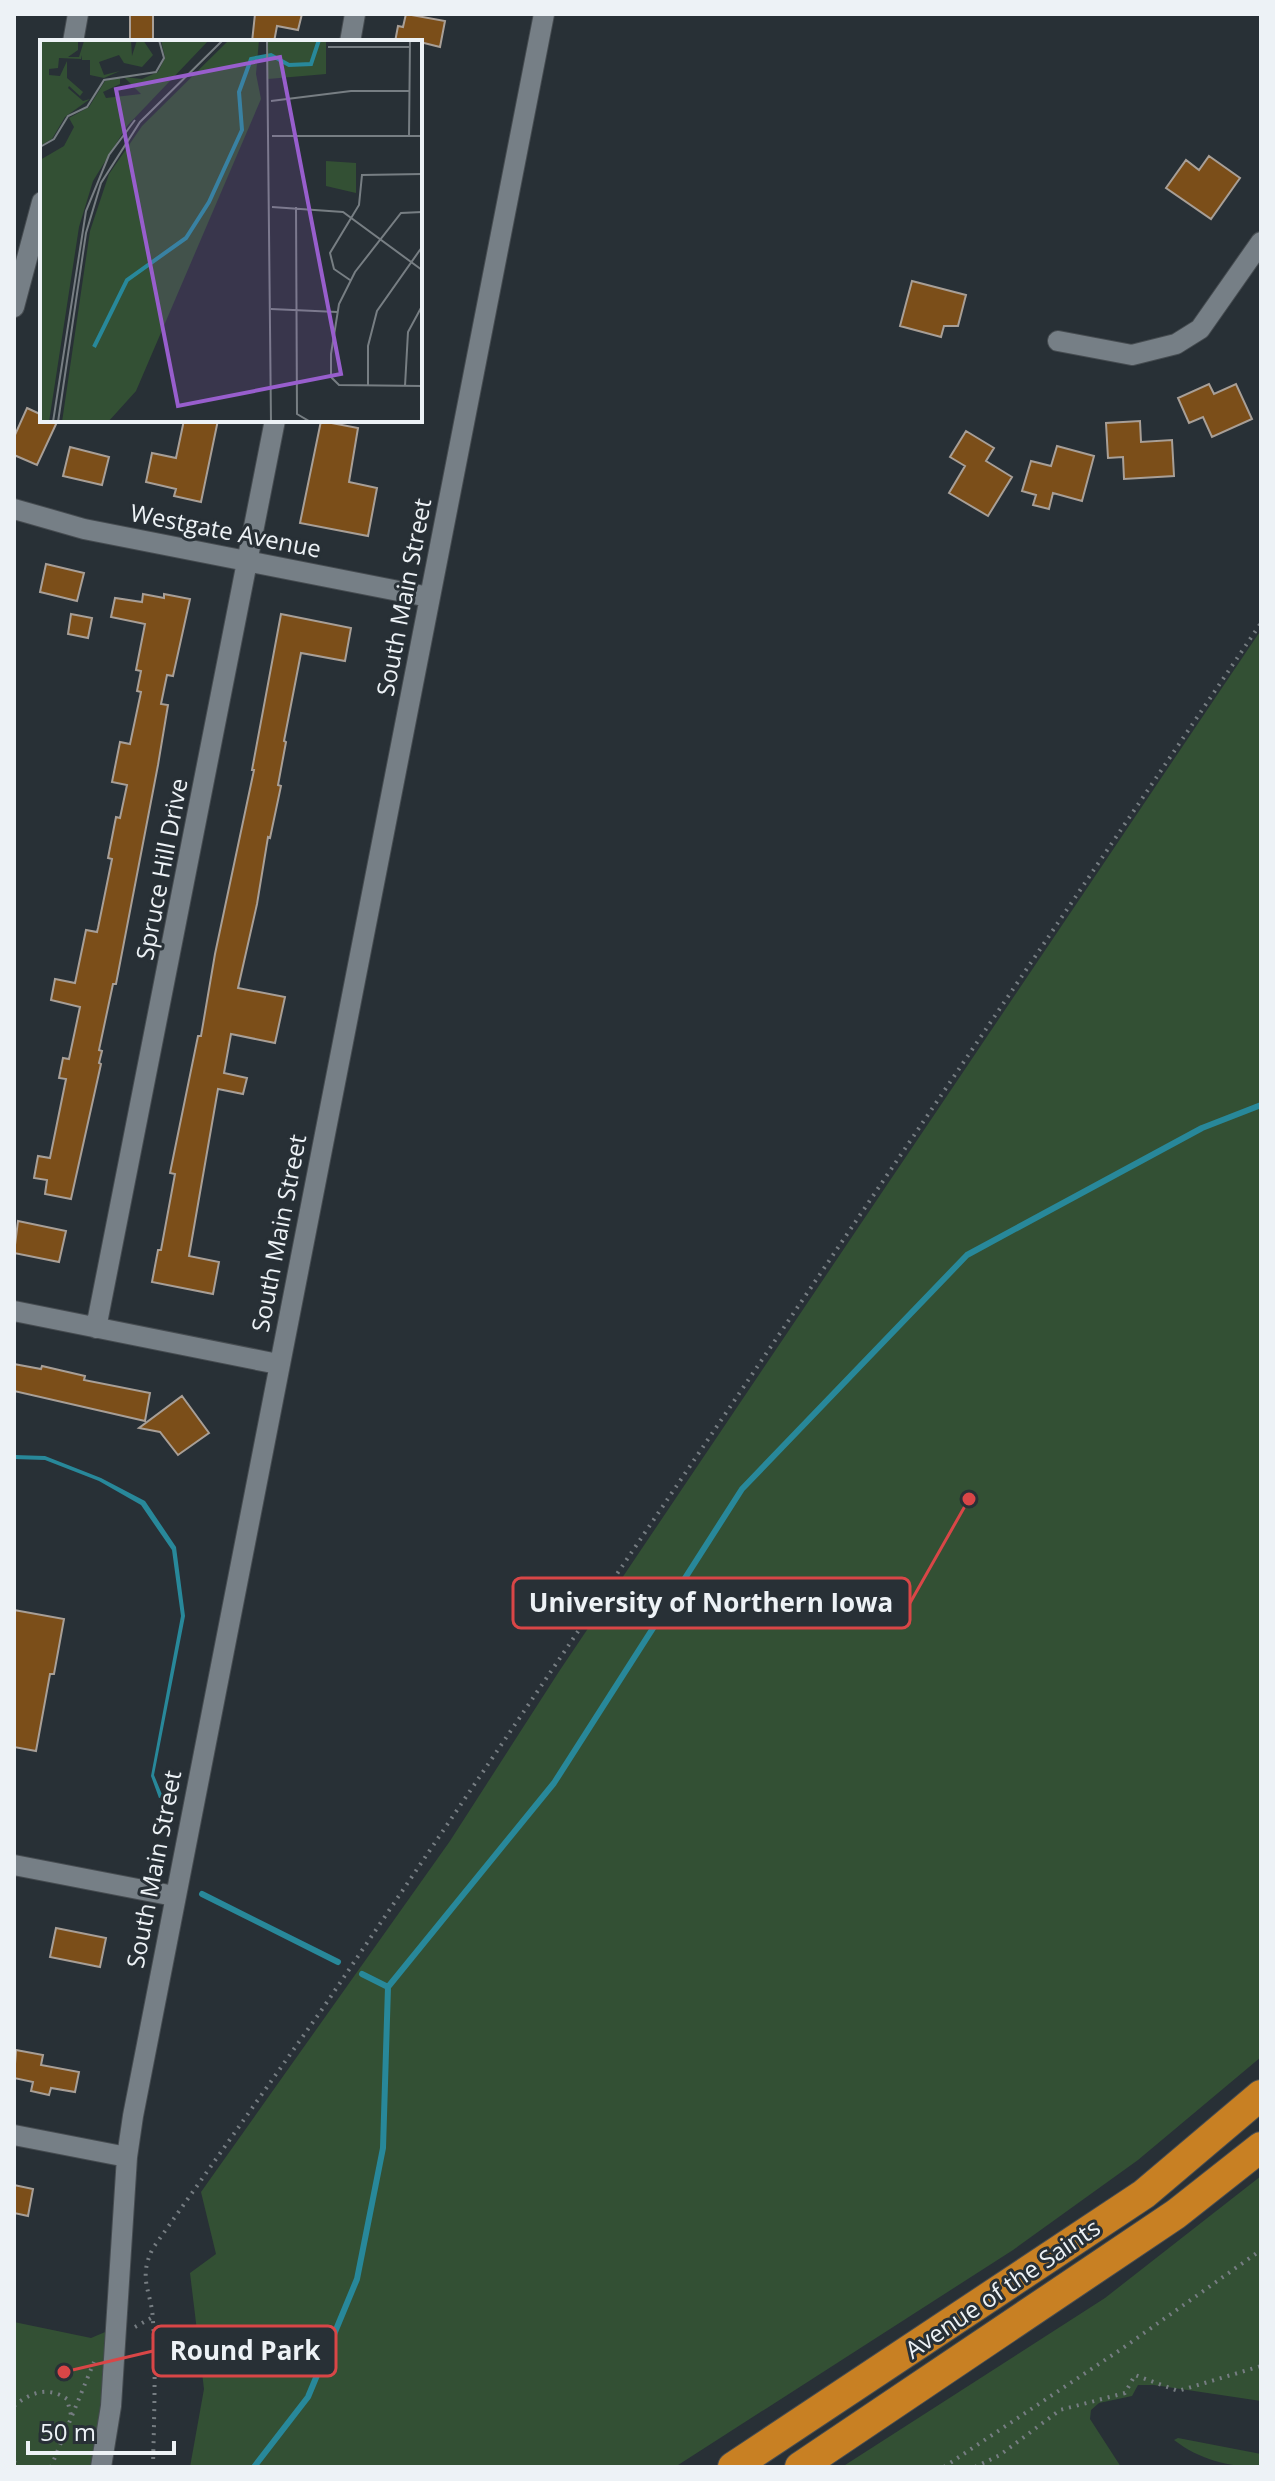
<svg xmlns="http://www.w3.org/2000/svg" width="1275" height="2481" font-family="'Open Sans',sans-serif">
<rect width="100%" height="100%" fill="#283036"/>
<path fill="#335034" d="M1261 630V2057L1138 2160 1013 2250 675 2467H190L204 2389 190 2273 216 2254 201 2192 450 1841 560 1670Z
M1261 2176V2401L1154 2385H1138L1132 2396 1099 2403 1091 2410 1090 2419 1121 2467H842L1105 2298Z
M14 2322 91 2338 117 2327 100 2467H14Z
M1178 2438 1261 2454V2467C1229 2467 1200 2460 1174 2440Z"/>
<path fill="#28889a" d="M14 1455 45 1456 101 1478 145 1501 176 1547 185 1616 154 1775 163 1797 159 1798 151 1776 181 1616 172 1550 141 1505 99 1481 45 1460 14 1459Z"/>
<g fill="none" stroke-linecap="round" stroke-linejoin="round">
<path stroke="#28889a" stroke-width="6" d="M202 1894 338 1962
M362 1974 388 1987
M254 2467 308 2397 357 2279 383 2148 388 1987 554 1783 742 1489 967 1255 1202 1128 1261 1105"/>
</g>
<path fill="#7b4e19" stroke="#a89f97" stroke-width="2" d="M130 14H153V42H130Z
M255 14H302L298 30 277 26 274 42H252Z
M406 14 445 21 440 47 420 42H395L398 26 403 27Z
M1209 156 1240 178 1211 219 1166 188 1186 160 1199 170Z
M912 281 966 295 958 326H944L941 337 900 326Z
M1209 384 1214 394 1236 384 1252 419 1212 437 1203 417 1189 423 1178 398Z
M27 408 42 415V420L57 422 37 465 14 455V437Z
M184 420H218L201 502 174 496 176 489 146 482 152 453 176 458Z
M321 421 358 428 349 482 377 488 368 536 300 523Z
M1140 421 1141 442 1172 440 1174 476 1124 479 1123 457 1108 458 1106 423Z
M966 431 994 448 986 461 1012 477 988 516 949 493 965 466 950 457Z
M1057 446 1094 456 1082 501 1053 493 1049 509 1033 505 1036 495 1022 491 1031 461 1051 466Z
M70 447 109 457 102 485 63 476Z
M46 564 84 573 77 601 40 592Z
M143 594 164 598V594L190 599 173 676 167 675 161 704 168 705 158 765 116 984H113L99 1050 102 1051 99 1063 101 1064 71 1199 45 1194 47 1180 34 1178 38 1156 50 1158 66 1079 59 1078 63 1058 69 1059 80 1007 51 1000 55 979 75 983 86 930 97 932 98 928 112 859 108 858 116 817 120 818 127 785 112 782 120 742 130 744 141 692 137 691 141 671 136 670 145 624 111 617 115 598 142 602Z
M71 614 92 618 88 638 68 634Z
M281 614 351 628 345 661 301 653 284 741 286 742 278 785 281 786 270 838 268 837 257 904 238 988 285 997 275 1043 231 1034 224 1073 247 1078 243 1094 218 1089 189 1256 219 1262 213 1294 152 1282 158 1250H161L175 1174 170 1173 198 1036H201L215 954 254 770H252Z
M18 1221 66 1231 59 1262 14 1253Z
M14 1364 41 1369 42 1366 85 1376 84 1380 150 1393 145 1421 14 1391Z
M182 1396 209 1433 178 1455 160 1432 139 1428Z
M14 1610 64 1619 54 1674H50L36 1751 14 1747Z
M56 1928 106 1938 100 1967 50 1957Z
M16 2050 43 2055 41 2065 79 2072 75 2092 51 2088 49 2095 31 2091 33 2082 14 2078Z
M14 2185 33 2189 28 2216 14 2213Z"/>
<g fill="none" stroke-linecap="round" stroke-linejoin="round">
<defs>
<path id="minor" d="M73 42 78 14
M350 42 355 14
M14 307 42 202
M1058 341 1132 355 1176 344 1200 329 1261 242
M14 509 84 529 429 597
M14 1311 278 1364
M96 1328 275 420
M14 1865 174 1896
M14 2135 127 2157
M101 2467 111 2406 127 2157 133 2116 544 14"/>
<path id="highway" d="M733 2467 1144 2194 1261 2095
M800 2467 1176 2214 1261 2147"/>
</defs>
<use href="#minor" stroke="#464c51" stroke-width="22"/>
<use href="#highway" stroke="#464c51" stroke-width="32"/>
<path stroke="#767d82" stroke-width="4" stroke-dasharray="2 6" stroke-linecap="butt" d="M135 2327 153 2317
M14 2406C31 2392 48 2386 67 2399L71 2415
M14 2462 20 2467
M51 2467 94 2362
M153 2467C154 2419 156 2370 153 2321 152 2291 137 2280 153 2248L323 2008 1261 623
M944 2467 1123 2348 1261 2250
M975 2467 1000 2455 1060 2410 1125 2393 1135 2375 1178 2391 1261 2366"/>
<use href="#minor" stroke="#767f86" stroke-width="20"/>
<use href="#highway" stroke="#c88023" stroke-width="30"/>
</g>
<g text-anchor="middle" dominant-baseline="central" stroke-width="6" stroke-linejoin="round" paint-order="stroke">
<g font-size="24" fill="#edf2f6" stroke="#283036">
<text transform="translate(226 530) rotate(11)">Westgate Avenue</text>
<text transform="translate(403 597) rotate(-79)">South Main Street</text>
<text transform="translate(161 869) rotate(-79)">Spruce Hill Drive</text>
<text transform="translate(278 1233) rotate(-79)">South Main Street</text>
<text transform="translate(153 1869) rotate(-79)">South Main Street</text>
<text transform="translate(1002 2288) rotate(-34)">Avenue of the Saints</text>
</g>
</g>
<g transform="translate(40 40)">
<rect width="382" height="382" fill="#283036"/>
<path d="M0 0 38 2V10L28 17H39L44 1 39 0H91L92 16 97 0H103L113 15 102 27 84 23 79 15 59 22 64 35 80 31 64 38 50 35V20H42V15L41 19 19 18 18 28 9 29V35L20 36 27 21V38L43 52 40 56 29 46 28 48 43 61 50 59 25 77 12 99 0 106ZM121 0H169L87 86 53 141 39 187 9 382H0V120L24 106 34 87 29 78 49 67 65 41 80 37V44L63 52 66 58 101 54 84 37 102 39 118 32 125 18ZM189 0H219L216 34 221 59 96 351 68 382H22L50 191 69 134 102 86ZM227 0H286V34L228 39ZM286 121 316 123V153L286 146Z" fill="#335034"/>
<path fill="none" stroke="#28889a" stroke-width="4" d="M54 307 87 240 146 198 169 162 202 90 199 52 211 19 231 15 249 25 271 24 279 0"/>
<path fill="none" stroke="#777e83" stroke-width="2" d="M227 0 231 382M288 7H370M231 61 311 51H369M232 96H382M369 96 370 0M0 107 14 99 28 76 47 67 64 40 116 32 124 18 119 0M232 167 303 172 382 230M256 167 257 374 269 381H382M382 172 361 173 315 232 299 264 291 314V337L299 345 382 346M310 240 294 229 290 213 319 165 322 135 382 134M231 269 297 272M328 346V306L337 271 382 207M365 346 368 292 382 266M13 382 46 171 69 115 95 80M18 382 46 193 61 143 100 82 183 0"/>
<path fill="#985ecd" fill-opacity="0.15" stroke="#985ecd" stroke-width="4" d="M240 17 301 334 138 366 76 49Z"/>
<rect width="382" height="382" fill="none" stroke="#edf2f6" stroke-width="4"/>
</g>
<path fill="none" stroke="#d94647" stroke-width="3" d="M969 1499L910 1603M64 2372L153 2351"/>
<g fill="#d94647" stroke="#283036" stroke-width="3">
<circle cx="969" cy="1499" r="8"/>
<circle cx="64" cy="2372" r="8"/>
</g>
<g fill="#283036" stroke="#d94647" stroke-width="3">
<rect x="513" y="1578" width="397" height="50" rx="8"/>
<rect x="153" y="2326" width="183" height="50" rx="8"/>
</g>
<g font-size="26" text-anchor="middle" font-weight="bold" fill="#edf2f6">
<text x="711" y="1612">University of Northern Iowa</text>
<text x="245" y="2360">Round Park</text>
</g>
<rect width="1275" height="2481" fill="none" stroke="#edf2f6" stroke-width="32"/>
<path d="M28 2441v12h146v-12" fill="none" stroke="#edf2f6" stroke-width="4"/>
<text x="40" y="2441" font-size="24" fill="#edf2f6" stroke="#283036" stroke-width="6" paint-order="stroke">50 m</text>
</svg>
